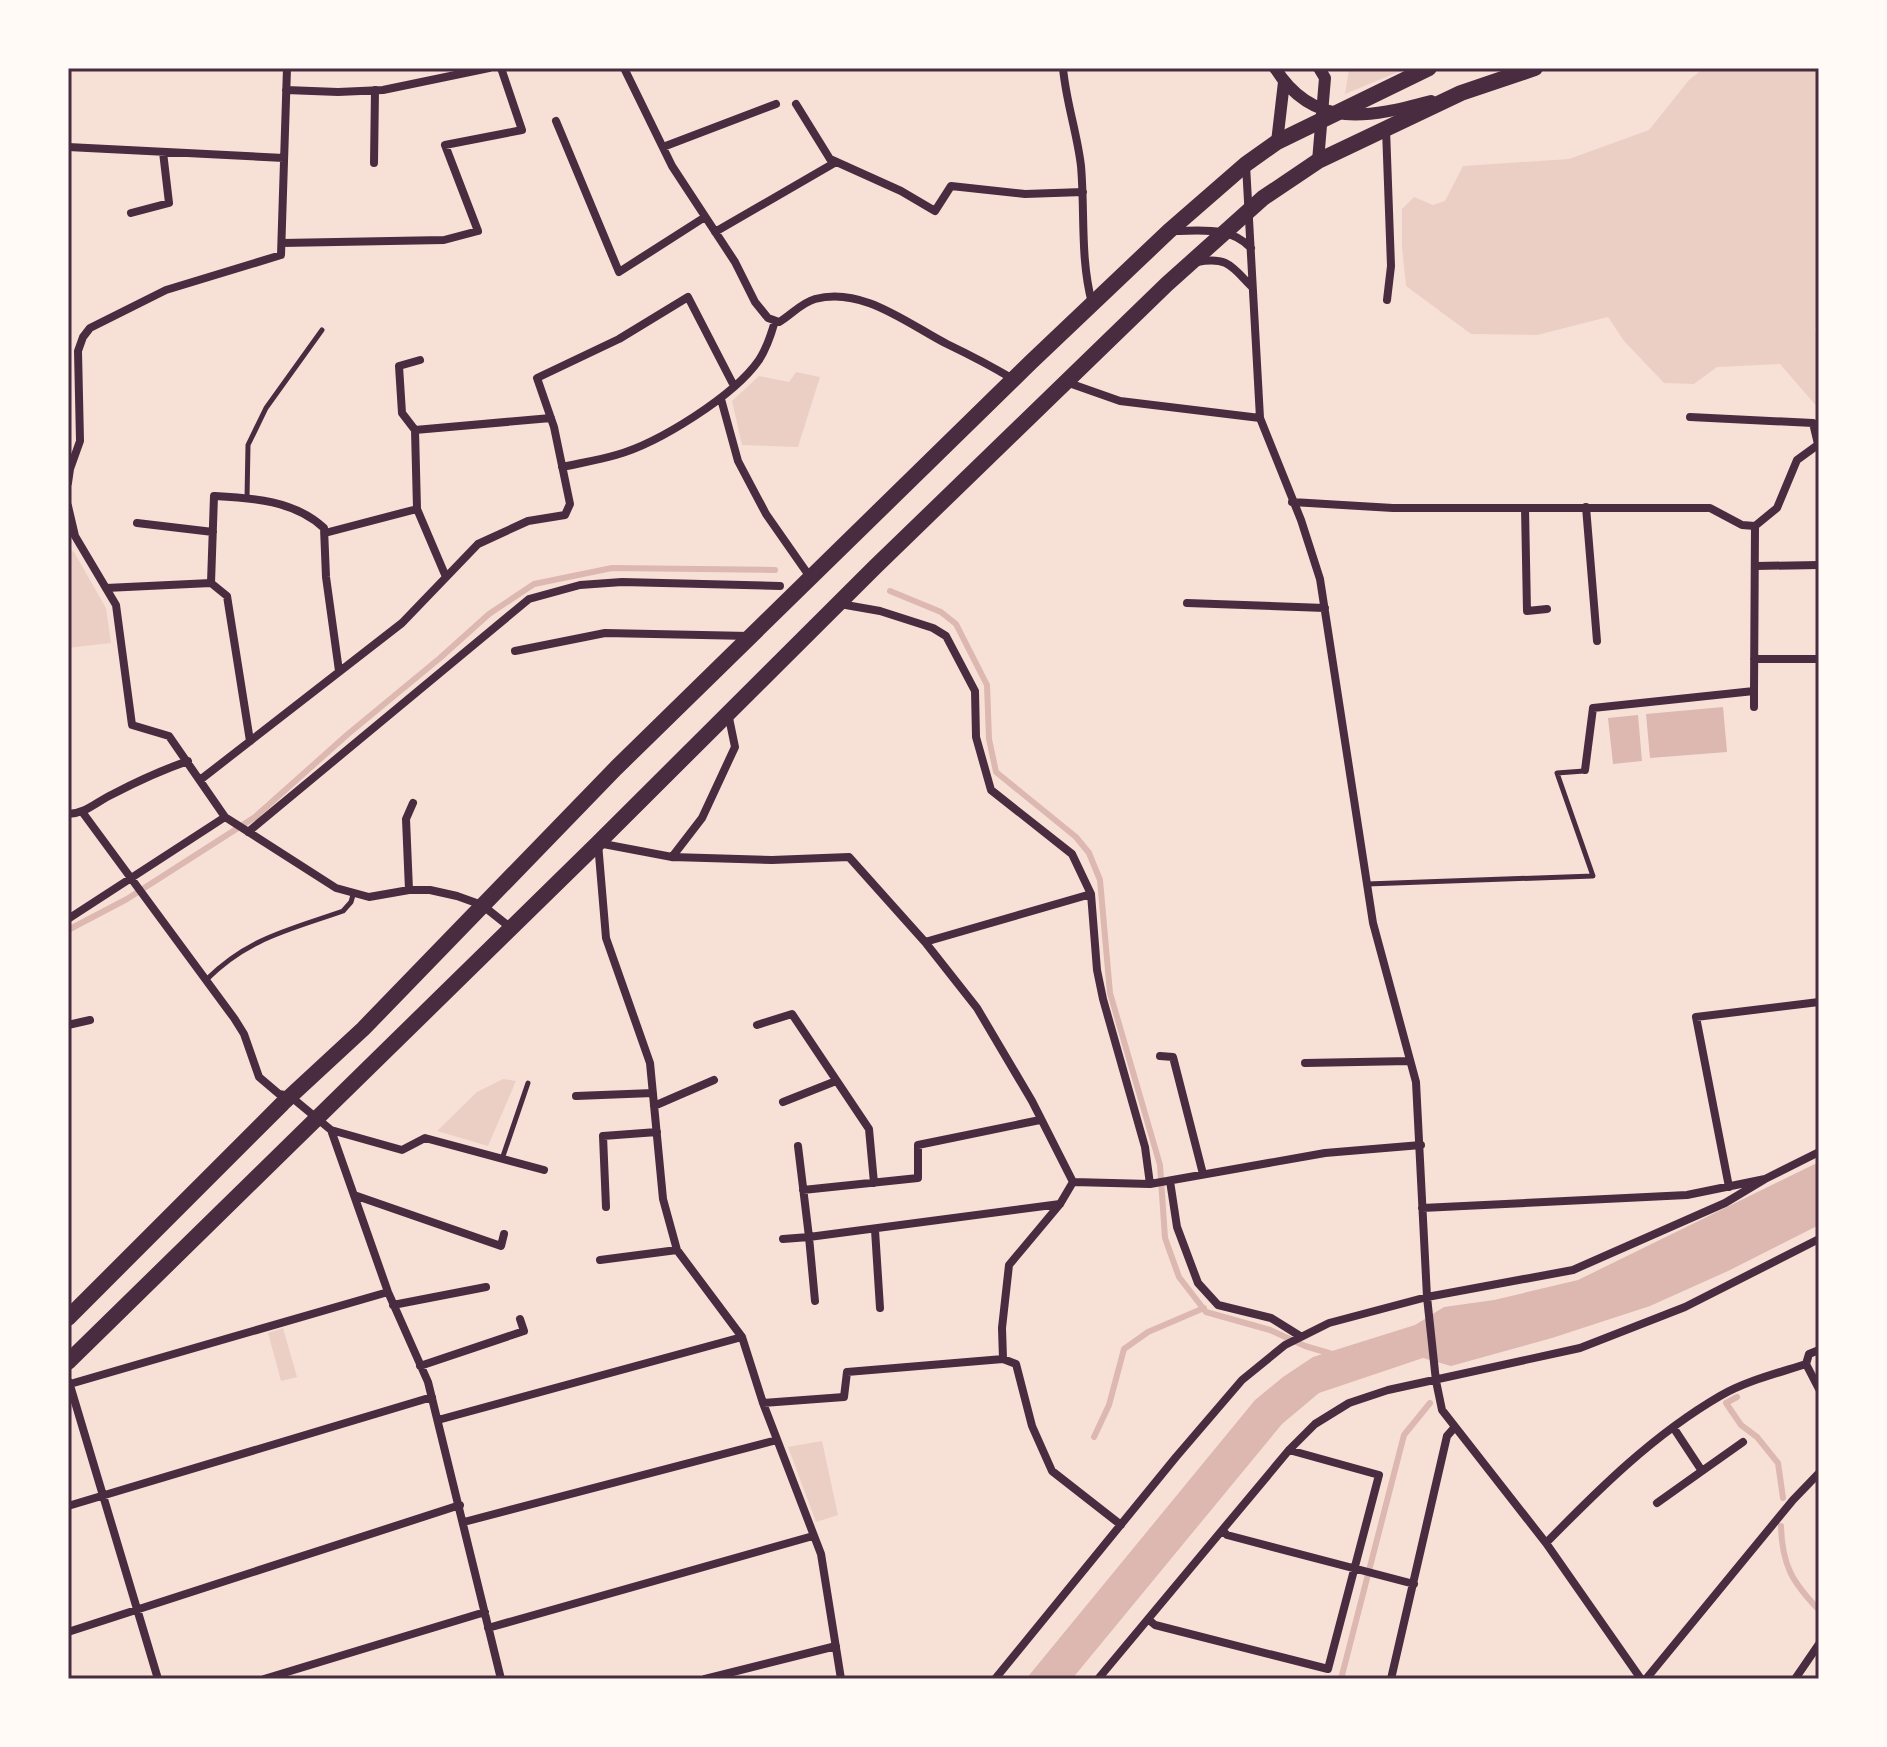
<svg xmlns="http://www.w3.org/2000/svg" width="1887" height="1747" font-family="'Work Sans',sans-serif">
<rect width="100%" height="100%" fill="#f7e1d7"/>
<path fill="#ebcfc5" d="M1349 68H1408L1345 94Z
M1704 68H1819V313L1815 329 1819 348V409L1780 364 1717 367 1694 384 1664 383 1624 341 1608 317 1537 335 1471 334 1406 286 1402 247V209L1414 197 1433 205 1445 201 1463 166 1569 159 1649 130 1689 80Z
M796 372 820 377 798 447 742 445 732 401 759 376 789 382Z
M68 548 74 552 106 608 111 643 68 648Z
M503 1079 516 1081 488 1146 437 1131 477 1092Z
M283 1328 297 1377 281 1381 268 1333Z
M822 1441 838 1515 816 1522 788 1447Z"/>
<path fill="#dcb8b0" d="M1723 707 1727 752 1650 758 1646 714Z
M1638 715 1642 761 1613 764 1608 718Z
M1819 1162V1225L1728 1271 1650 1306 1552 1338 1451 1366 1423 1358 1319 1393 1282 1424 1072 1679H1026L1255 1400 1283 1377 1313 1357 1415 1325 1444 1307 1494 1300 1578 1280Z"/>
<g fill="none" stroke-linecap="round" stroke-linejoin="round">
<path stroke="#dcb8b0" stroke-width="6" d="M890 591 941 612 956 624 987 685 989 739 996 772 1076 837 1089 853 1100 880 1110 993 1160 1165 1165 1238 1179 1277 1206 1312 1270 1330 1305 1346 1332 1354
M68 930 127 899 255 817 348 734 440 658 489 614 534 584 612 568 775 570
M1737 1397 1726 1403 1741 1425 1757 1437 1778 1463 1783 1498
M1094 1437 1109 1405 1124 1349 1148 1332 1204 1308
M1781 1526C1782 1565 1792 1582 1819 1610
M1341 1679 1404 1435 1430 1403"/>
<path stroke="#4a2c40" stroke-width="5" d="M247 498 248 445 266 408 322 330
M1367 884 1593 876 1557 773 1584 771
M206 980C248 938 289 930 343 911L351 902 353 895
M502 1159 528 1083"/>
<path stroke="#4a2c40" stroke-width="8" d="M624 68 672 166 735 262 755 302 768 318 779 322C791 315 801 303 815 299 862 286 908 324 947 344 970 355 991 366 1013 379
M1063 68C1066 102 1077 132 1081 166 1085 212 1080 258 1092 303
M286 90 338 92 383 90 489 68
M796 104 830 159 901 191 935 211 951 186 1025 194 1083 192
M556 121 619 272 705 217
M1386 129 1391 266 1387 300
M68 147 284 158
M663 147 776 104
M374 163 375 90
M1246 165 1260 418 1301 520 1320 579 1373 923 1416 1082 1427 1297 1436 1381 1442 1410 1546 1543 1641 1679
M131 213 169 203 163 152
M1174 231C1202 231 1230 226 1251 248
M715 232 836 162
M282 243 444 240 478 231 445 145 522 130 501 68
M1197 262C1228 256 1232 267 1252 287
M1066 382 1120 401 1260 418
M721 399 738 461 766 514 810 577
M1690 417 1813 423 1818 444
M415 430 402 413 399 366 420 360
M562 467C580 463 599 460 616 455 659 443 734 396 759 360 767 348 771 335 775 321
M68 483 70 469 80 441 78 351 83 337 90 328 166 290 281 255 287 68
M1292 502 1393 508H1710L1742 525 1755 526 1777 508 1797 460 1819 444
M68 506 75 536 116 605 132 725 169 736 225 817 336 888 369 897 409 890H430L457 896 482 905 511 928
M1586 507 1597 641
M1525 508 1527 611 1547 609
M137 523 213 532
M325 533 417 509
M1756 566 1819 565
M446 577 417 509 415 430 551 418
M106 588 211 583
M1187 603 1325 608
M840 604 880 611 933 628 946 636 975 691 976 737 991 790 1072 854 1091 894 1097 970 1103 999 1145 1147 1150 1184
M515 651 605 633 750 636
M1754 659H1819
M1754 707V691
M250 741 227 596 211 583 214 496C252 498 294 500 324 528L326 577 339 671
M1585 770 1593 708 1754 691 1755 526
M200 780 402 623 478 544 528 521 565 515 570 504 554 427 537 378 619 339 688 297 734 386
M83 813 234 1018 244 1034 259 1077 279 1094 290 1096 331 1130 402 1150 425 1138 544 1170
M68 814C87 813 96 802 113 794 138 781 162 770 188 761
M248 832 529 599 580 585 622 582 780 586
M672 857 702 818 735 747 728 713
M409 890 406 819 413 803
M68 919 225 817
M925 942 1091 894
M68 1025 90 1020
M757 1025 792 1014 869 1129 874 1183
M1160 1056 1173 1057 1203 1174
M1305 1063 1410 1061
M576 1096 653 1093
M783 1102 836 1081
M654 1106 714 1080
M331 1130 388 1292 428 1382 501 1679
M798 1146 809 1237 1060 1204
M1170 1181 1177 1227 1198 1283 1218 1305 1271 1318 1300 1336
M1729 1187 1696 1017 1819 1002
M803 1190 918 1178V1145L1040 1120
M354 1195 501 1246 504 1234
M606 1207 603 1136 657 1132
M1422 1208 1687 1195 1765 1179 1819 1152
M875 1230 880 1308
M783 1239 809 1237 815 1301
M600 1260 677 1250
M393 1305 486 1287
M1819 1350 1809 1354 1806 1364 1819 1389
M1003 1359 1002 1328 1009 1265 1060 1204 1073 1182
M420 1366 524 1331 520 1319
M69 1382 158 1679
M70 1384 388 1292
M763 1403 844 1397 847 1372 1003 1359 1016 1364 1032 1426 1052 1471 1121 1525
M438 1420 742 1337
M1673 1427 1702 1471 1743 1442
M1657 1503 1702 1471
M68 1506 432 1397
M464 1522 777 1440
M1223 1531 1227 1535 1414 1584
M1546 1543C1599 1489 1653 1435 1720 1396 1746 1381 1778 1373 1806 1364
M1149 1620 1155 1625 1328 1669 1379 1475 1289 1450
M488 1628 813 1536
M68 1632 460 1505
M264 1679 485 1612
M705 1679 836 1646
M841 1679 821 1554 763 1403 742 1337 677 1250 663 1199 650 1063 606 938 598 843 672 857 772 860 849 857 925 942 977 1008 1032 1101 1073 1182 1150 1184 1325 1153 1421 1145
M995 1679 1176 1457 1242 1380 1285 1345 1329 1323 1427 1297 1573 1270 1725 1203 1765 1179
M1098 1679 1289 1450 1315 1424 1349 1403 1388 1390 1580 1348 1685 1307 1819 1239
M1391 1679 1447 1436 1455 1427
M1646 1679 1793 1500 1819 1473
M1795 1679 1819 1644"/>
<path stroke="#4a2c40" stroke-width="12" d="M1275 68C1314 131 1371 117 1431 101
M1277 142 1284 82
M1318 161 1325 78 1319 68"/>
<path stroke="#4a2c40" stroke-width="16" d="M68 1318 283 1103 363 1029 616 768 1030 363 1169 231 1246 164 1277 142 1429 68
M68 1362 598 843 875 567 1167 284 1263 198 1318 161 1461 93 1535 68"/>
</g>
<rect width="1887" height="1747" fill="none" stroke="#fffaf5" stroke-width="140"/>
<rect x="70" y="70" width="1747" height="1607" fill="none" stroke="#4a2c40" stroke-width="3"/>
</svg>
